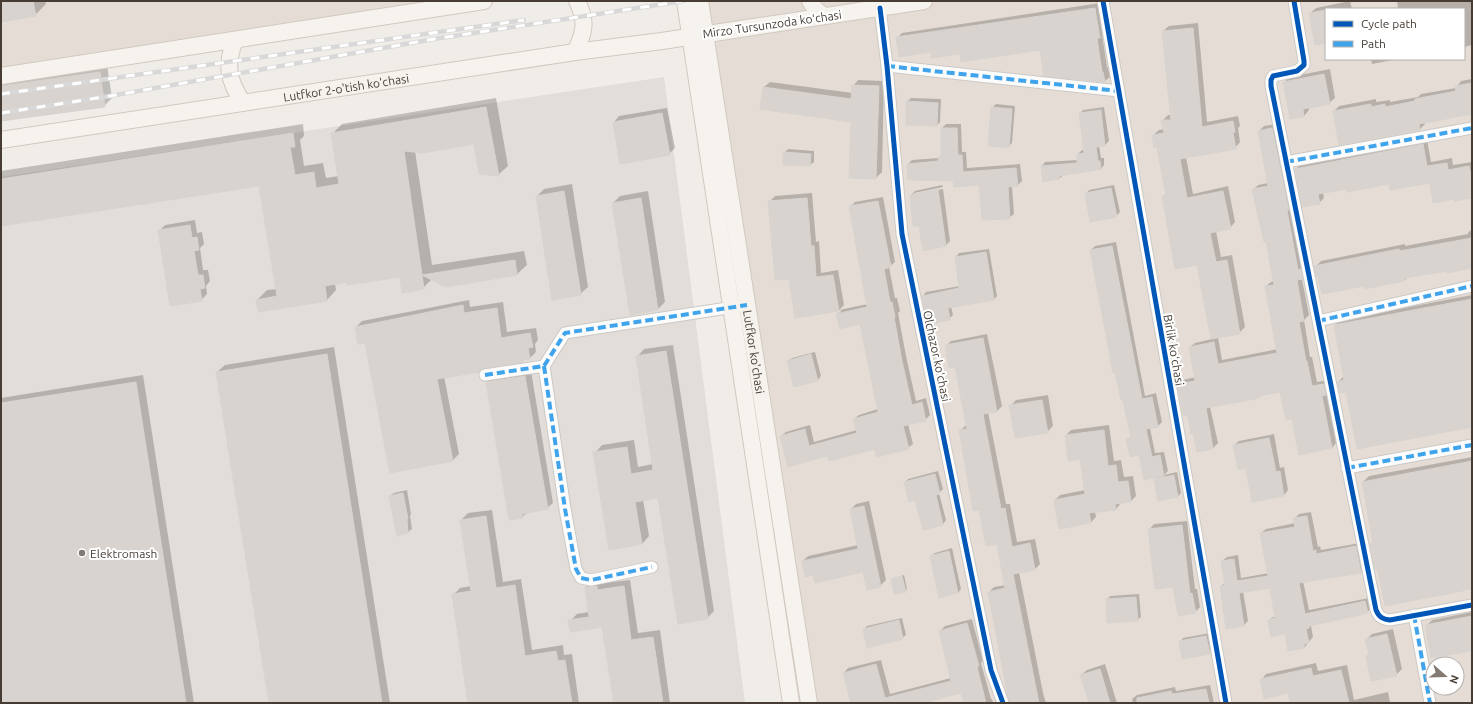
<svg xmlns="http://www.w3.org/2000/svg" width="1473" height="704" font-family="Ubuntu,sans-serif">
<rect width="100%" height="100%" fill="#f0ece8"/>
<path fill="#e5ddd5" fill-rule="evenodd" d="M1 1H484L1 76Z
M704 1H1472V703H813ZM1326 9H1464V59H1326ZM1433 664H1457V688H1433Z"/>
<path fill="#e3ddd9" d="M664 77 745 703H1V177Z"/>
<path fill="#0003" d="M1 1H45L46 4 35 15 1 11Z
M1350 1 1352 9H1326V42L1310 13 1316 8Z
M1397 1H1472V45L1464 47V9H1398Z
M1100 3 1104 32 1102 34 1107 67 1108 68 1110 77 1105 81 1041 49 961 53 932 51 897 38 902 33Z
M1198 23 1207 122 1238 116 1240 126 1238 128 1240 142 1235 148 1186 157 1193 194 1228 186 1235 222 1230 228 1216 231 1221 257 1232 255 1245 327 1239 333 1218 337 1222 360 1278 349 1266 286 1271 282 1274 281 1267 240 1253 190 1258 185 1268 183 1259 131 1264 126 1277 124 1307 274 1302 279 1309 315 1304 320 1310 357H1312L1317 382 1328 380 1327 393 1336 443 1332 448 1293 418 1281 391 1262 394 1259 397 1210 407 1218 443 1213 448 1188 414 1178 384 1183 380 1196 377 1190 347 1195 343 1212 339 1198 264 1163 197 1167 193 1158 146 1153 135 1159 130 1164 129 1162 121 1168 115H1171L1163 31 1169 26Z
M1371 59H1398L1372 64Z
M107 65 112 98 104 106 1 120V80Z
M1330 69 1335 98 1329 103 1309 107V110L1304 116 1284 82 1290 77Z
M1472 79V113L1424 122 1425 124 1420 129 1334 111 1339 106 1376 99V102L1390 100V102L1418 97 1421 94 1456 88 1461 81Z
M858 80 884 81 882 172 876 178 850 177 852 121 761 108 764 87 770 82 853 93V86Z
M496 98 508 166 498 175 475 143 415 151 432 265 524 251 527 265 517 274 432 279 423 288 401 276 335 283 336 290 327 300H257L267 290 277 289 260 184 1 225V171L303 124 304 136 300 140 304 166 323 163 326 178 339 176 332 134 342 124Z
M911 98 941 99 940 122 937 125 907 102Z
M996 104 1015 106 1012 143 1008 147 992 108Z
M1104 107 1109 141 1105 145H1099L1101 158H1104V165L1101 169 1063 175 1060 178 1044 181 1042 166 1045 162 1078 160V154L1082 150H1085L1080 114 1083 110Z
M667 108 675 148 669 154 614 122 619 116Z
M946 124H961L962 152H966L967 168 1020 164 1022 181 1017 186H1012L1014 214 1009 218 980 184 954 180 908 164 912 160 939 158 942 154V128Z
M1427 140 1431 162 1452 158 1453 165 1472 162V197L1454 198 1430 181 1390 183 1323 192 1324 198 1319 203 1296 169 1301 164Z
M788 149 814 151V162L810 165 784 153Z
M572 184 588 287 580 294 537 196 544 189Z
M942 185 943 187 914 193V195L943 189 950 241 946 245 920 224 911 195 915 191Z
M1114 185 1120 212 1116 216 1086 194 1089 190Z
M648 191 665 302 658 309 613 203 620 196Z
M812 193 816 242 819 241 821 273 838 270 844 305 839 310 868 304 850 207 855 202 883 197 895 262 889 267 895 298H897L900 311 898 313 906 356 916 401 926 398 930 415 925 420 908 424 913 444 908 448 875 447 828 455 781 436 786 432 810 425 814 442 857 430 854 419 859 415 878 409 861 323 838 314 842 310 796 317 790 278 769 202 775 196Z
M195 220 197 233 202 232 204 244 200 248 203 270H208L210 281 206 286 207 294 201 300 159 231 165 225Z
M1472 229V267L1447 269 1408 277 1405 280 1364 285 1315 267 1321 261 1405 244V246L1468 234V233Z
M1116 242 1145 396 1156 393 1162 422 1158 426 1150 428 1155 453 1164 452 1168 471 1164 475 1177 472 1181 493 1178 496 1155 479 1158 476 1128 439 1131 436 1091 250 1095 246Z
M989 249 997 296 994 299 951 306 953 315 949 319 923 296 926 292 960 286 956 257 959 253Z
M1472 295V426L1347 390 1338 382 1344 376 1335 325 1340 320Z
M469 300 470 307 503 302 507 332 536 328 538 340 535 344 536 352 530 358 525 359 523 361 484 367 444 376 459 454 453 460 391 472 366 341 359 343 356 327 362 321Z
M987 334 1002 406 997 411 988 412 1006 504H1010L1017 542 1035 539 1040 564 1035 569 1019 572 1043 693 1046 703H1013L989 592 994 587 1006 585 998 543 980 509 960 431 965 426 967 425 956 366 946 346 951 341Z
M673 345 714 611 707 618 659 497 643 499 649 536 642 544 595 453 602 445 634 440 638 467 653 464 637 357 644 349Z
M334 347 390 703H270L217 372 225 365Z
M815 352 821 376 818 380 795 386 788 361 792 358Z
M531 371 553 503 547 508 528 512 522 517 487 382 493 377Z
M143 375 194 703H1V398Z
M1048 395 1053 426 1047 432 1010 406 1016 400Z
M1109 425 1114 461 1121 460 1124 477 1133 476 1136 496 1131 501 1121 503 1116 509 1095 512 1096 517 1091 522 1060 528 1055 500 1060 495 1085 490 1081 458 1066 435 1071 430Z
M1274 434 1280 468 1284 467 1288 490 1284 495 1253 501 1247 467 1234 445 1239 441Z
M1472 457V588L1379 568 1371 544 1374 541 1363 482 1369 476Z
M938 471 943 489 939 493 946 520 943 524 916 499 905 482 908 479Z
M407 490 411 514 410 516 412 529 408 532 398 534 390 496 394 493Z
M869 501 886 580 880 586 864 571 814 574 803 561 808 556 858 545 851 509 856 504Z
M492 510 503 582 521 579 532 650 563 645 564 655 572 654 579 703H469L453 595 460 588 471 586 461 520 468 513Z
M1311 512 1318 547 1320 546 1321 550 1360 543 1365 567 1361 572 1303 581 1309 610 1369 598 1372 608 1367 612 1313 624 1311 626 1313 637 1304 648 1269 620 1276 615 1271 587 1243 591 1248 621 1244 625 1221 586 1226 582 1222 561 1227 557 1238 555 1241 578 1269 573 1261 533 1266 529 1295 523 1294 519 1299 514Z
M1187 521 1195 589H1197L1200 607 1195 612 1174 586 1149 530 1154 524Z
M952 548 961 589 958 593 931 556 935 553Z
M904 575 907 589 905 591 892 579Z
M604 579V583L630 580 638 633 660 630 670 703H615L603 626 570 621 577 614 589 612 586 587 593 580Z
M1139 594 1141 617 1137 620 1107 600 1110 596Z
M1472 612V650L1426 626 1432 620Z
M902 618 906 635 902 638 864 629 867 626Z
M972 619 983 661 981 663 991 699H992L993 703H965L962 691 926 701V703H852L844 673 848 668 881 660 890 694 951 678 940 631 945 626Z
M1393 629 1402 669 1396 675 1367 656 1369 654 1367 639 1372 634Z
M1210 633 1213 650 1209 653 1180 642 1183 638Z
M1316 663 1318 671 1347 665 1354 700 1388 692 1390 702 1291 703 1288 692 1261 680 1266 674Z
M1105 664 1117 703H1090L1081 675 1087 670Z
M1210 685 1214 703H1133L1132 699 1137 695 1175 687 1176 691Z"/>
<path fill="#d8d3cf" stroke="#d8d3ce" d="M1 1H33L36 16 1 22Z
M1095 8 1100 38H1097L1102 72H1103L1105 82 1044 76 1040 50 961 62 960 54 931 58V52L899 57 896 37Z
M1326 10V43L1315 45 1309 13Z
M1193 28 1202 127 1233 121 1235 132 1233 133 1236 149 1180 159 1187 198 1223 191 1231 229 1210 233 1216 262 1227 260 1240 334 1211 339 1197 265 1175 269 1162 196H1166L1157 147 1154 148 1152 135 1164 133 1161 120H1171L1162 31Z
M100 72 105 107 1 121V86Z
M1324 74 1330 104 1303 109 1304 117 1290 119 1283 82Z
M1472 83V114L1419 124 1420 130 1339 145 1333 111 1371 104V107L1385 104V107L1415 101V99L1456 91 1455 86Z
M852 85 879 86 876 179 849 178 851 122 760 109 763 87 851 99Z
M906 101 938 103 937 126 906 125Z
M486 107 499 176 479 174 474 144 422 153 404 151 422 275 515 260 517 275 446 287 422 275 424 289 402 293 400 277 347 285V282L325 286 327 301 258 312 256 300 277 296 259 186 1 226V179L293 133 295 147H290L295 175 314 172 316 188 339 184 331 133Z
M991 107 1012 109 1009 148 988 146Z
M1101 110 1105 146 1096 147 1098 161H1100L1101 169 1059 176 1060 179 1043 182 1041 166 1077 163V154L1084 153 1079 113Z
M662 113 670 155 620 164 613 122Z
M941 128H957L958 155H962L963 172 1016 168 1018 186 1008 187 1010 219 982 220 979 185 954 187 953 181 908 180 907 164 938 161V157H941Z
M1272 128 1289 210H1287L1298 270 1301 269 1303 279 1297 280 1304 321 1299 322 1306 361H1307L1312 386 1324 384 1326 395 1322 396 1332 448 1299 455 1292 419 1286 420 1280 392 1259 396 1260 398 1206 408 1213 449 1197 452 1193 433 1191 434 1188 416H1184L1177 384 1195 381 1189 347 1214 342 1218 364 1277 353 1265 286 1274 285 1266 241 1264 242 1252 189 1268 186 1258 131Z
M1423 144 1427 166 1447 163 1448 170 1469 166 1472 180V198L1454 201V199L1433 203 1430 183 1390 190 1389 184 1347 192V189L1318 194 1320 204 1302 207 1295 169Z
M783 152 811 154 810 166 783 165Z
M1111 188 1117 217 1090 222 1085 193Z
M938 189 946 246 923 251 919 226H913L910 195Z
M564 191 581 295 552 300 536 196Z
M641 198 658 310 630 315 612 203Z
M807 198 811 246H814L816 277 833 275 839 311 795 318 789 279 775 280 768 201Z
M878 201 891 267 884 269 890 302H892L895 317H894L902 361 912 405 922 402 926 421 903 426 909 449 876 457 875 449 829 461 827 456 788 467 780 436 805 429 809 446 857 433 853 419 878 412 860 324 840 329 836 314 867 307 849 206Z
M190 225 192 238 197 237 199 250 194 251 198 275H203L205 288 200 289 202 301 170 306 158 230Z
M1472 238V268L1447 273V271L1405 278V281L1364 289V286L1322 294 1318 277H1316L1314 266 1399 249 1400 251Z
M1112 246 1142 399 1152 397 1158 427 1146 429 1152 457 1160 455 1164 476 1144 480 1139 455 1130 457 1126 439 1131 438 1123 400H1121L1115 372 1113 373 1090 250Z
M986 252 994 300 948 308 950 320 928 324 922 296 959 288 955 257Z
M1472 299V427L1357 449 1346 392 1340 393 1337 382 1344 380 1334 325Z
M463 305 464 313 497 308 501 338 530 333 533 347 528 348 530 359 523 360V362L484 368 479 372 437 379 453 461 390 473 365 343 358 344 355 327Z
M983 338 997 412 983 414 1001 509 1005 508 1012 547 1030 543 1035 570 1013 574 1039 703H1010L1008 697 988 592 1005 588 997 544 986 546 979 510 973 511 959 430 967 429 955 367 949 368 945 345Z
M666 351 708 619 678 624 658 498 635 502 642 544 609 550 593 452 627 447 631 474 653 470 636 356Z
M327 354 382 703H269L216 372Z
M811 354 818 381 794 387 787 361Z
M525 376 548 509 522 514 523 518 509 520 486 382Z
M136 382 186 703H1V403Z
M1042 400 1048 433 1015 438 1009 405Z
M1104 430 1108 466 1116 465 1118 482 1128 481 1131 502 1115 504 1116 510 1089 513 1091 523 1059 529 1054 500 1085 494 1080 459 1068 461 1065 435Z
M1269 438 1276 472 1280 471 1284 496 1252 502 1246 468 1238 470 1233 445Z
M1472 461V589L1385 606 1378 570H1375L1370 544 1373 543 1362 482Z
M935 474 940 494 936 495 943 525 923 530 915 500 909 502 904 482Z
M1174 475 1178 497 1158 501 1154 479Z
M403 493 408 519H407L408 533 397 536 389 496Z
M864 506 881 587 867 590 863 572 815 583 813 575 805 577 802 561 858 549 850 509Z
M486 516 496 588 515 585 525 656 556 651 558 661 565 660 572 703H468L452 594 471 591 460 520Z
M1307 516 1313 551 1316 550V554L1356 546 1361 573 1299 583 1305 614 1365 601 1368 613 1309 626V628L1306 629 1309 643 1304 644V648L1288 651 1285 634 1271 637 1268 620 1275 618 1270 588 1239 593 1244 626 1226 629 1220 586 1225 585 1221 561 1234 559 1237 581 1268 576 1260 533 1295 527 1293 518Z
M1182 525 1190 594 1192 593 1196 613 1178 616 1173 587 1155 589 1148 529Z
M949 551 958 593 939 598 930 556Z
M902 576 906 592 894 594 891 579Z
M597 586V590L624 586 631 640 653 637 663 703H614L602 627 570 632 568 620 589 617 585 587Z
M1136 597 1138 621 1107 623 1106 599Z
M1472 616V651L1431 658 1425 625Z
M899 620 903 639 867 648 863 629Z
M967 623 979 666 977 667 986 703H964L961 693 923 703H851L843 673 876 664 885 698 951 681 939 631Z
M1387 634 1397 676 1371 681 1366 656 1369 655 1365 639Z
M1206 636 1210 654 1182 659 1179 641Z
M1311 668 1313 676 1341 670 1349 703H1290L1288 693 1264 699 1260 679Z
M1100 669 1110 703H1089L1080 675Z
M1206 689 1209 703H1137V698L1171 691 1172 694Z"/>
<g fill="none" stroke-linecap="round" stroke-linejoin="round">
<defs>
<path id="street" d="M1103 1 1226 703
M1294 1 1304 61V65L1297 71 1273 76 1271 80V86L1376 610C1379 617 1382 619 1390 620L1472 605
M880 8 887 66 902 234 991 670 1003 703
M887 66 1119 91
M1286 162 1472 128
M1318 321 1472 286
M544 366 565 509 576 569 581 578 591 580 652 567
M485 375 544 366 565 333 747 305
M1347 468 1472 445
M1414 615 1430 703"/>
<g id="secondary">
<path d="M685 1 791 703"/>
<path id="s1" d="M700 1 809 703"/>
<path d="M810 1 816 10 824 16"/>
<path d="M235 40C225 65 228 80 243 103"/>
<path d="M575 52C585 32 587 21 577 1"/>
<path d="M1 76 484 1"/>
<path id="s2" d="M1 140 575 52 662 41 924 1"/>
</g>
</defs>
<use href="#street" stroke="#ccc8c4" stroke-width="13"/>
<use href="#secondary" stroke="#d1c9c0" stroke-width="18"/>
<use href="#street" stroke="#fdfcfc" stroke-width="11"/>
<use href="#secondary" stroke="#f6f3ee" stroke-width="16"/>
<defs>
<path id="rail" d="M1 94 524 20
M1 113 110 96 434 39 683 1"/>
</defs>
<use href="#rail" stroke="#d9d8d8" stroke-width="4.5"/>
<use href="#rail" stroke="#fff" stroke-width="3" stroke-dasharray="9" stroke-linecap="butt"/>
<path stroke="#3fa4eb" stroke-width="4" stroke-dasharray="8 4" stroke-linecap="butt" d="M887 66 1119 91
M1286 162 1472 128
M1318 321 1472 286
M544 366 565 509 576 569 581 578 591 580 652 567
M485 375 544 366 565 333 747 305
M1347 468 1472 445
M1414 615 1430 703"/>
<defs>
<path id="cycleway" d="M1103 1 1226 703
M1294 1 1304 61V65L1297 71 1273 76 1271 80V86L1376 610C1379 617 1382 619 1390 620L1472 605
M880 8 887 66 902 234 991 670 1003 703"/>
</defs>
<use href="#cycleway" stroke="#fff" stroke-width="8"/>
<use href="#cycleway" stroke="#0057b8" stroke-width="5"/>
</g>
<circle fill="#827a73" stroke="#fff" stroke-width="1.5" cx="82" cy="553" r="4"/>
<g text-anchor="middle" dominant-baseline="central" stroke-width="4" stroke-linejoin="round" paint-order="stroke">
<g font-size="12" fill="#463c34" stroke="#fff">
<text transform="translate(772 24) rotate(-8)">Mirzo Tursunzoda koʻchasi</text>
<text stroke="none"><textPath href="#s2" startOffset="349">Lutfkor 2-o'tish ko'chasi</textPath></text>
<text transform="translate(1174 350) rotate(80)">Birlik koʻchasi</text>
<text stroke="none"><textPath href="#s1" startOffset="355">Lutfkor ko'chasi</textPath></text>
<text transform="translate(937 356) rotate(78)">Olchazor koʻchasi</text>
</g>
<g font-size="12" fill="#463c34" stroke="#fff" text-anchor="start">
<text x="90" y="553">Elektromash</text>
</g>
</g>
<rect width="1473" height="704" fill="none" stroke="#463c34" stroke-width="4"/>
<rect x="1325" y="8" width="140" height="52" fill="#ffffff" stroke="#b5b1ae"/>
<rect x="1333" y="21" width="20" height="6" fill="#0057b8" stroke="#b5b1ae"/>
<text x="1361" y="28" font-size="12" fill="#463c34">Cycle path</text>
<rect x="1333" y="41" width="20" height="6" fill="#3fa4eb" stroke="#b5b1ae"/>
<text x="1361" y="48" font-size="12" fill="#463c34">Path</text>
<g transform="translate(1445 676) rotate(110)"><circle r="19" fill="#ffffff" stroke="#b5b1ae"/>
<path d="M0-3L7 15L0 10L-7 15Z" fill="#827a73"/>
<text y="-6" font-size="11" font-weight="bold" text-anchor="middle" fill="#463c34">N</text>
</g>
</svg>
